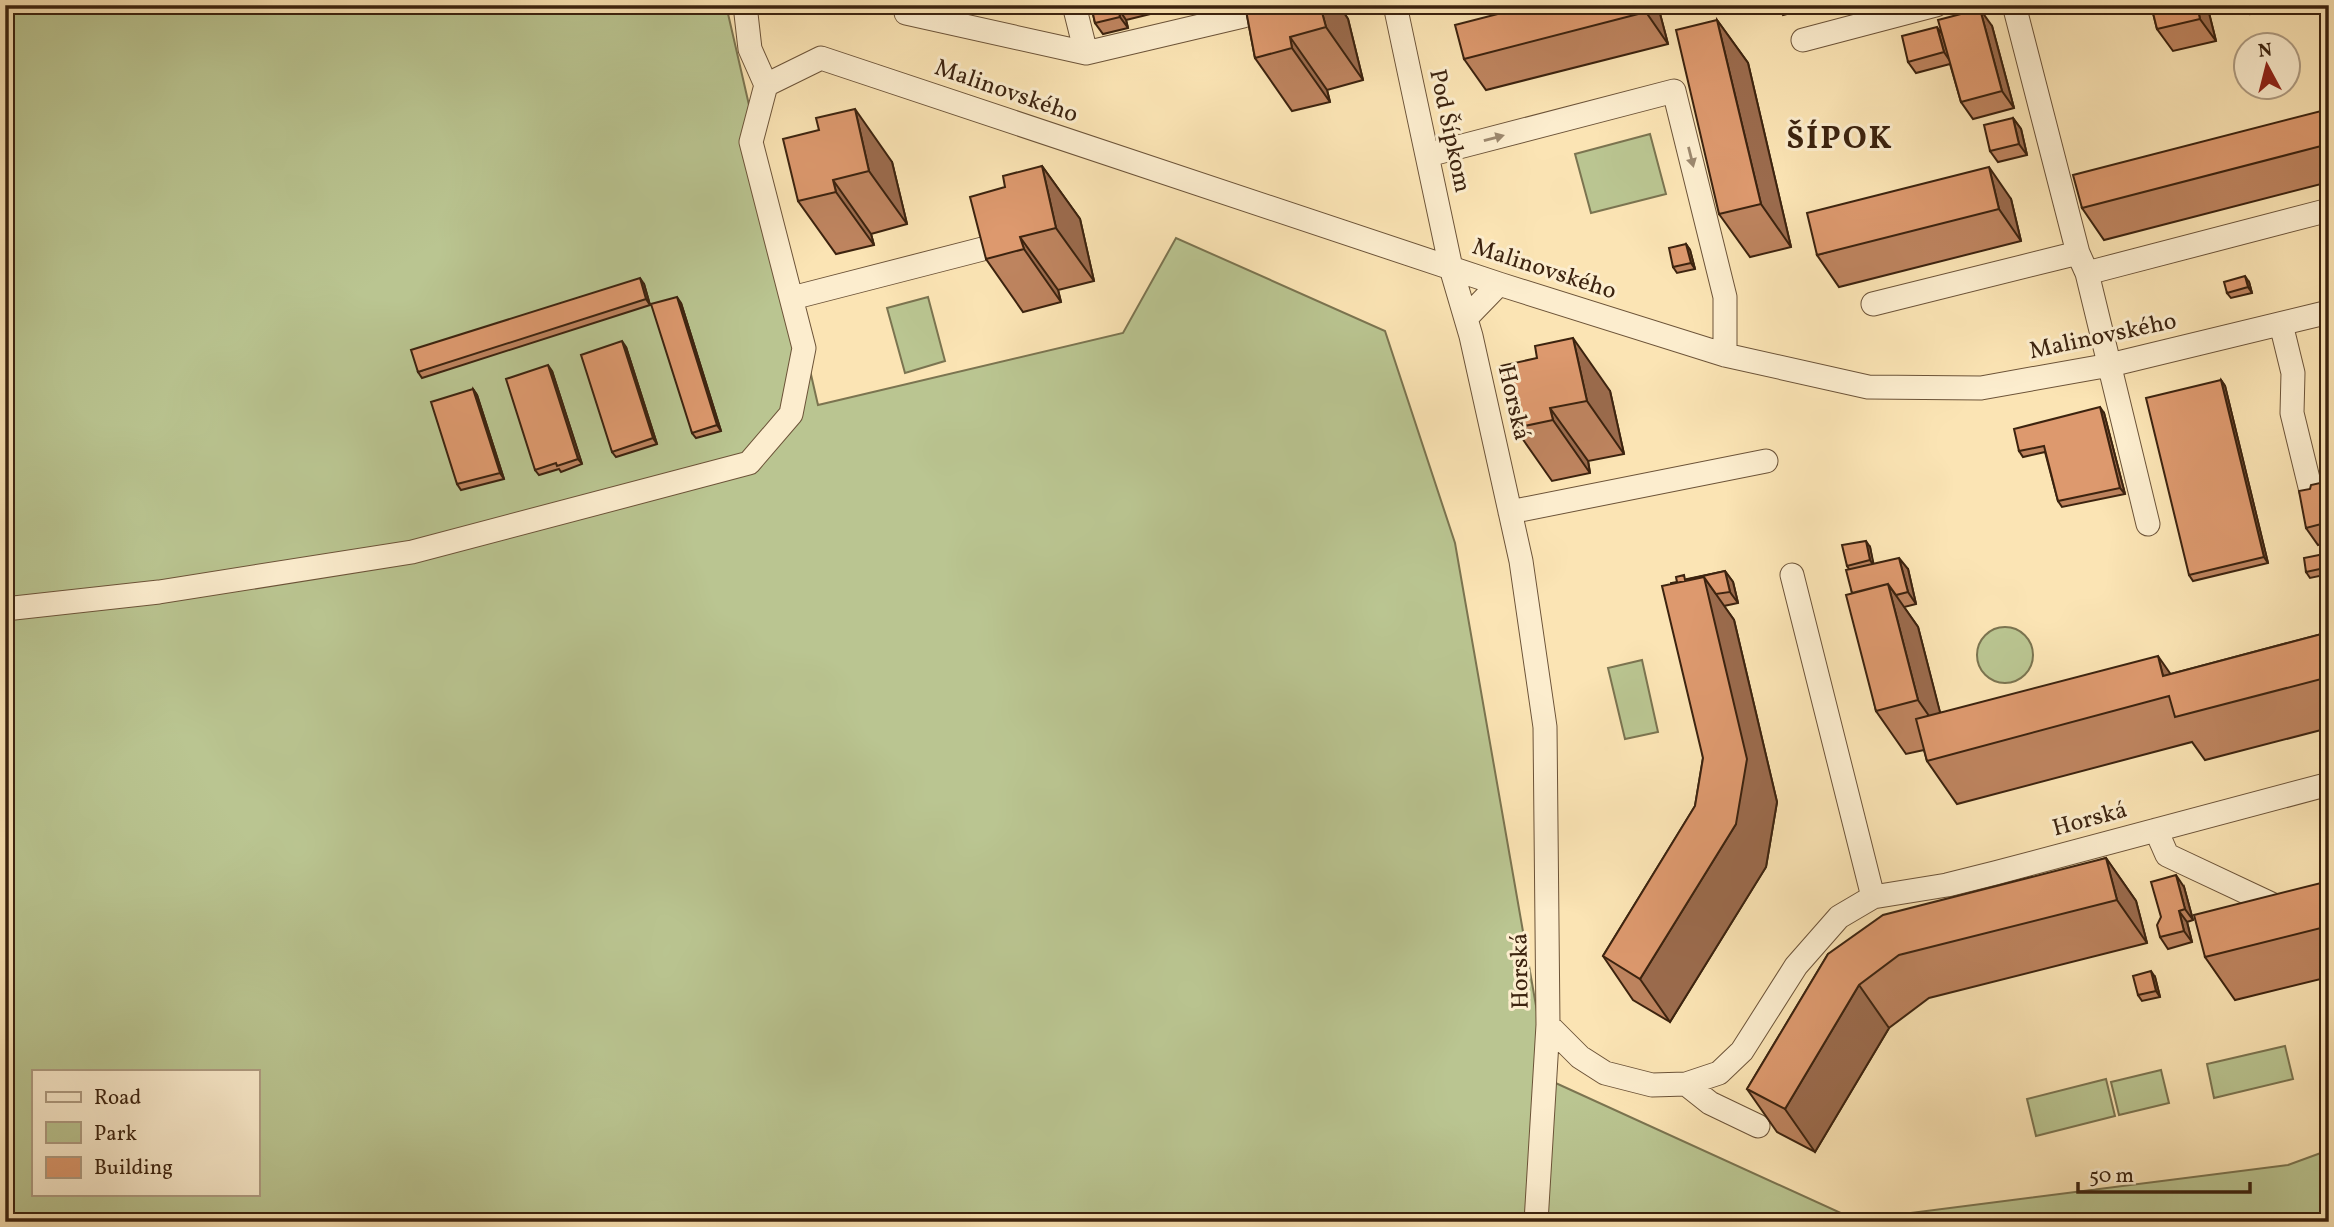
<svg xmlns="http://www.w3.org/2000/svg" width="2334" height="1227" font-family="Vollkorn,serif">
<rect width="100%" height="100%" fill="#fbe4b4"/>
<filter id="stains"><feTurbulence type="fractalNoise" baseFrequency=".00286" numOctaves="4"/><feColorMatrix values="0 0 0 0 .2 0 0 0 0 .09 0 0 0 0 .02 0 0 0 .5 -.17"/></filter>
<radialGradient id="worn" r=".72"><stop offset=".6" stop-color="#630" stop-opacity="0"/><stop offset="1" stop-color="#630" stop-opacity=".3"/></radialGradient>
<path fill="#bac591" stroke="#7b7450" stroke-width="2" fill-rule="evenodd" d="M5 5H726L818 405 1123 333 1176 238 1385 331 1455 543 1549 1080 1856 1220 2288 1165 2329 1150V1222H5ZM33 1071H257V1194H33Z
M1650 134 1666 194 1591 213 1575 154Z
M928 297 945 361 905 373 887 308Z
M1977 655a28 28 0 1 1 56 0a28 28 0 1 1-56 0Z
M1642 660 1658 732 1625 739 1608 668Z
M2285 1046 2293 1079 2214 1098 2207 1064Z
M2161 1070 2169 1103 2119 1115 2111 1082Z
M2106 1079 2115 1116 2036 1136 2027 1099Z"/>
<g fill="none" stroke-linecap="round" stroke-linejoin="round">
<defs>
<path id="minor" d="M905 5 906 13 1086 53 1243 16 1240 5
M1074 5 1086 53
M1395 5 1451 268 1471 336 1521 561 1545 727 1548 1025 1580 1057 1605 1073 1652 1085 1686 1084 1719 1073 1742 1051 1796 966 1839 917 1873 897 1947 885 1995 873 2329 784
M2014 5 2078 253 2087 273 2148 524
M1803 40 1936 5
M766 85 821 58 1499 284 1725 355 1868 387 1981 388 2110 365 2329 312
M1428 155 1674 91 1725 297V355
M2087 273 2329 210
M792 298 1002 244
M1873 304 2078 253
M1466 318 1499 284
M2281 324 2293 373 2292 413 2311 491
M1510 512 1766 461
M1792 575 1873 897
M5 609 159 592 412 552 749 463 791 414 804 348 751 142 766 85 750 49 745 5
M2156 830 2167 855 2299 917 2329 909
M1686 1084 1710 1103 1758 1126
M1536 1222 1548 1025"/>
</defs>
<use href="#minor" stroke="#6c5338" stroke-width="25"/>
<use href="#minor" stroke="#fcedce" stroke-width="23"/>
</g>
<path fill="#be845f" stroke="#3c230f" stroke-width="2" d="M1091 5H1187L1126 20 1128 28 1103 34 1095 23Z
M1199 5H1221L1202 10Z
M1245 5H1355L1341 9 1348 19 1363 80 1327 90 1330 102 1292 111 1255 58Z
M1533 5H1656L1659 10 1668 44 1486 90 1464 59Z
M1777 5H1820L1783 15Z
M2151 5H2207L2216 41 2173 51 2157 29Z
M2244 5H2286L2250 14Z
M1717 20 1748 63 1791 247 1750 257 1719 214Z
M1992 26 2014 108 1973 119 1961 102 1950 64 1916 73 1908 62 1942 34Z
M2329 109V182L2104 240 2082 208Z
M2013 118 2021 129 2027 155 1998 162 1990 151Z
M819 130 892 162 907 224 871 234 874 245 836 254 798 201Z
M1042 166 1080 219 1094 281 1058 290 1061 302 1023 312 986 259 1005 187Z
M2011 199 2021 241 1839 287 1817 255Z
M1686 244 1690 250 1695 269 1677 273 1673 267Z
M2249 282 2252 293 2231 298 2227 293Z
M644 284 650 305 422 378 418 372Z
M681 303 721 431 696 438 692 433Z
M626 347 657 444 616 457 612 452Z
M1537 358 1610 391 1624 454 1588 461 1590 473 1552 481 1515 428Z
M552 371 582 464 561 472 559 469 539 475 535 470Z
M2221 380 2225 386 2268 563 2193 581 2189 575Z
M473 389 477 395 504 479 461 490 457 484Z
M2104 413 2125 494 2062 507 2058 501 2045 452 2023 457 2019 451Z
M2329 481V542L2318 545 2306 528 2310 489Z
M1870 547 1873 564 1908 569 1916 604 1904 607 1918 627 1940 713 2171 674 2329 632V728L2205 760 2192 742 1957 804 1927 761 1924 750 1906 754 1876 711 1852 593 1849 569 1847 566Z
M2329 553V574L2310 578 2306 572Z
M1725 571 1733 582 1738 603 1724 606 1734 620 1777 802 1766 867 1670 1022 1633 1000 1603 956 1695 806 1703 758 1687 579Z
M2106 858 2136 901 2147 943 1929 998 1889 1028 1815 1152 1777 1132 1747 1089 1828 954Z
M2329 881V977L2235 1000 2205 957Z
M2184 887 2193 920 2187 922 2192 942 2168 949 2160 937Z
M2155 977 2160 997 2142 1001 2138 995Z"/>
<path fill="#9b6b4d" stroke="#3c230f" stroke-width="2" d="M1320 5H1339L1348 19 1363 80 1326 27Z
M1644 5H1656L1659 10 1668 44 1646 12Z
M2197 5H2207L2216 41 2200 19Z
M1118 8 1126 20 1128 28 1120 17Z
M1980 9 1992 26 2014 108 2002 91Z
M1717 20 1748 63 1791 247 1761 204Z
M1937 27 1945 38 1952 64 1944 52Z
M1290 37 1327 90 1330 102 1292 48Z
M855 109 892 162 907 224 869 171Z
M2013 118 2021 129 2027 155 2019 144Z
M1042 166 1080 219 1094 281 1056 228Z
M1989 167 2011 199 2021 241 1999 209Z
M833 180 871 234 874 245 836 192Z
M1020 237 1058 290 1061 302 1024 249Z
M1686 244 1690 250 1695 269 1691 263Z
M2245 276 2249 282 2252 293 2248 287Z
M640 278 644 284 650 305 646 299Z
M677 297 681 303 721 431 717 425Z
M1573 338 1610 391 1624 454 1587 401Z
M622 341 626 347 657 444 653 438Z
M548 365 552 371 582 464 578 459Z
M2221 380 2225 386 2268 563 2264 557Z
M473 389 477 395 504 479 500 473Z
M2100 407 2104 413 2125 494 2120 488Z
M1550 408 1588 461 1590 473 1553 420Z
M1866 541 1870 547 1874 566 1870 560Z
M1899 558 1908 569 1916 604 1908 592Z
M1725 571 1733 582 1738 603 1730 592Z
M1704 577 1734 620 1777 802 1766 867 1670 1022 1640 979 1736 824Z
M1888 584 1918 627 1948 743 1918 700Z
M2158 656 2188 699 2163 676Z
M2106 858 2136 901 2147 943 2117 900Z
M2176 875 2184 887 2193 920 2185 909Z
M2179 911 2187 922 2192 942 2184 931Z
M2151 971 2155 977 2160 997 2156 991Z
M1859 985 1889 1028 1815 1152 1785 1109Z"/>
<path fill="#dd996e" stroke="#3c230f" stroke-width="2" d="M1091 5H1132L1118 8 1120 17 1095 23Z
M1245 5H1320L1326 27 1290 37 1292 48 1255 58Z
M1533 5H1644L1646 12 1464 59 1455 25Z
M2151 5H2197L2200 19 2157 29Z
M1980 9 2002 91 1961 102 1938 20Z
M1717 20 1761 204 1719 214 1676 30Z
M1937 27 1944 52 1908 62 1902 36Z
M855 109 869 171 833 180 836 192 798 201 783 139 819 130 816 118Z
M2329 109V144L2082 208 2073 175Z
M2013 118 2019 144 1990 151 1984 125Z
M1042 166 1056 228 1020 237 1024 249 986 259 970 197 1005 187 1003 176Z
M1989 167 1999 209 1817 255 1807 213Z
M1686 244 1691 263 1673 267 1669 248Z
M2245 276 2248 287 2227 293 2224 282Z
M640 278 646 299 418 372 411 350Z
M677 297 717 425 692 433 651 304Z
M1573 338 1587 401 1550 408 1553 420 1515 428 1501 366 1537 358 1535 346Z
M622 341 653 438 612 452 581 355Z
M548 365 578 459 557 466 556 463 535 470 506 379Z
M2221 380 2264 557 2189 575 2146 398Z
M473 389 500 473 457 484 431 402Z
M2329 392V413L2324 393Z
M2100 407 2120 488 2058 501 2044 446 2019 451 2014 429Z
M2329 481V522L2306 528 2299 491 2310 489 2311 485Z
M1866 541 1870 560 1847 566 1842 545Z
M2329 553V567L2306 572 2304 558Z
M1899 558 1908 592 1896 595 1888 584 1852 593 1846 570Z
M1725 571 1730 592 1716 594 1704 577 1671 584V583L1677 582 1676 577 1684 575 1685 580Z
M1704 577 1747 759 1736 824 1640 979 1603 956 1695 806 1703 758 1662 586Z
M1888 584 1918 700 1876 711 1846 595Z
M2329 632V677L2175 717 2169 696 1927 761 1916 719 2158 656 2163 676Z
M2106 858 2117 900 1899 955 1859 985 1785 1109 1747 1089 1828 954 1883 915Z
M2176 875 2185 909 2179 911 2184 931 2160 937 2157 925 2161 917 2151 882Z
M2329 881V926L2205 957 2194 915Z
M2151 971 2156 991 2138 995 2133 976Z"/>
<defs><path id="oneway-solid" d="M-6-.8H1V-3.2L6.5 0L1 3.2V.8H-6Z" transform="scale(1.75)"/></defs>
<g fill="#9c886e">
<use href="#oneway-solid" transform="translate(1494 138) rotate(-15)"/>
<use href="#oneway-solid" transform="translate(1691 157) rotate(76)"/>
</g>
<g text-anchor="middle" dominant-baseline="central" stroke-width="6" stroke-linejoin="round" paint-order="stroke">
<g font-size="24" fill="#3c230f" stroke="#fcedce">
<text transform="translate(1006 92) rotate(19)">Malinovského</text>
<text transform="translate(1449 131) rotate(78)">Pod Šípkom</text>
<text transform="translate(1544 270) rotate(18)">Malinovského</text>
<text transform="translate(2103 337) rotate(-12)">Malinovského</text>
<text transform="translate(1513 403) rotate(77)">Horská</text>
<text transform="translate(2090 820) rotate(-15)">Horská</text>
<text transform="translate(1521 971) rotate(-91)">Horská</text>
</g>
<g font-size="32" font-weight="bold" letter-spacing="2" fill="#3c230f" stroke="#fcedce">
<text x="1840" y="140">ŠÍPOK</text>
</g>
</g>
<rect width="2334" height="1227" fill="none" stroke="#fbe4b4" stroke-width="28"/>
<rect x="7" y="7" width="2320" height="1213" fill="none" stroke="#3c230f" stroke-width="3.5"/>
<rect x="14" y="14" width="2306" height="1199" fill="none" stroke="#3c230f" stroke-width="2"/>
<rect x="32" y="1070" width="228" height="126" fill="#fcedce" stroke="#af9c82" stroke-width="2"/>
<rect x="46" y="1092" width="35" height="10" fill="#fcedce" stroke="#af9c82" stroke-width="2"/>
<text x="94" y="1104" font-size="21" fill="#3c230f">Road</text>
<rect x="46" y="1122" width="35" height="21" fill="#bac591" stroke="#af9c82" stroke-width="2"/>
<text x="94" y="1140" font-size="21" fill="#3c230f">Park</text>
<rect x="46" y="1157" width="35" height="21" fill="#dd996e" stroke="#af9c82" stroke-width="2"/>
<text x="94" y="1174" font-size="21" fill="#3c230f">Building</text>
<g transform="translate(2267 66) rotate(353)"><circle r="33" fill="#fcedce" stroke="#af9c82" stroke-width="2"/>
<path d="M0-5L12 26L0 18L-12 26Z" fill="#8f2418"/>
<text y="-10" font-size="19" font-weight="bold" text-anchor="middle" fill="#3c230f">N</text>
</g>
<path d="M2078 1182v10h172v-10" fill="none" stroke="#3c230f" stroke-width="3.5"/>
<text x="2089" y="1182" font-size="21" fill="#3c230f" stroke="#fcedce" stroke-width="5" paint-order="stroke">50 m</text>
<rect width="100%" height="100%" filter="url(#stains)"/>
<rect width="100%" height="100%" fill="url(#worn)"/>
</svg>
